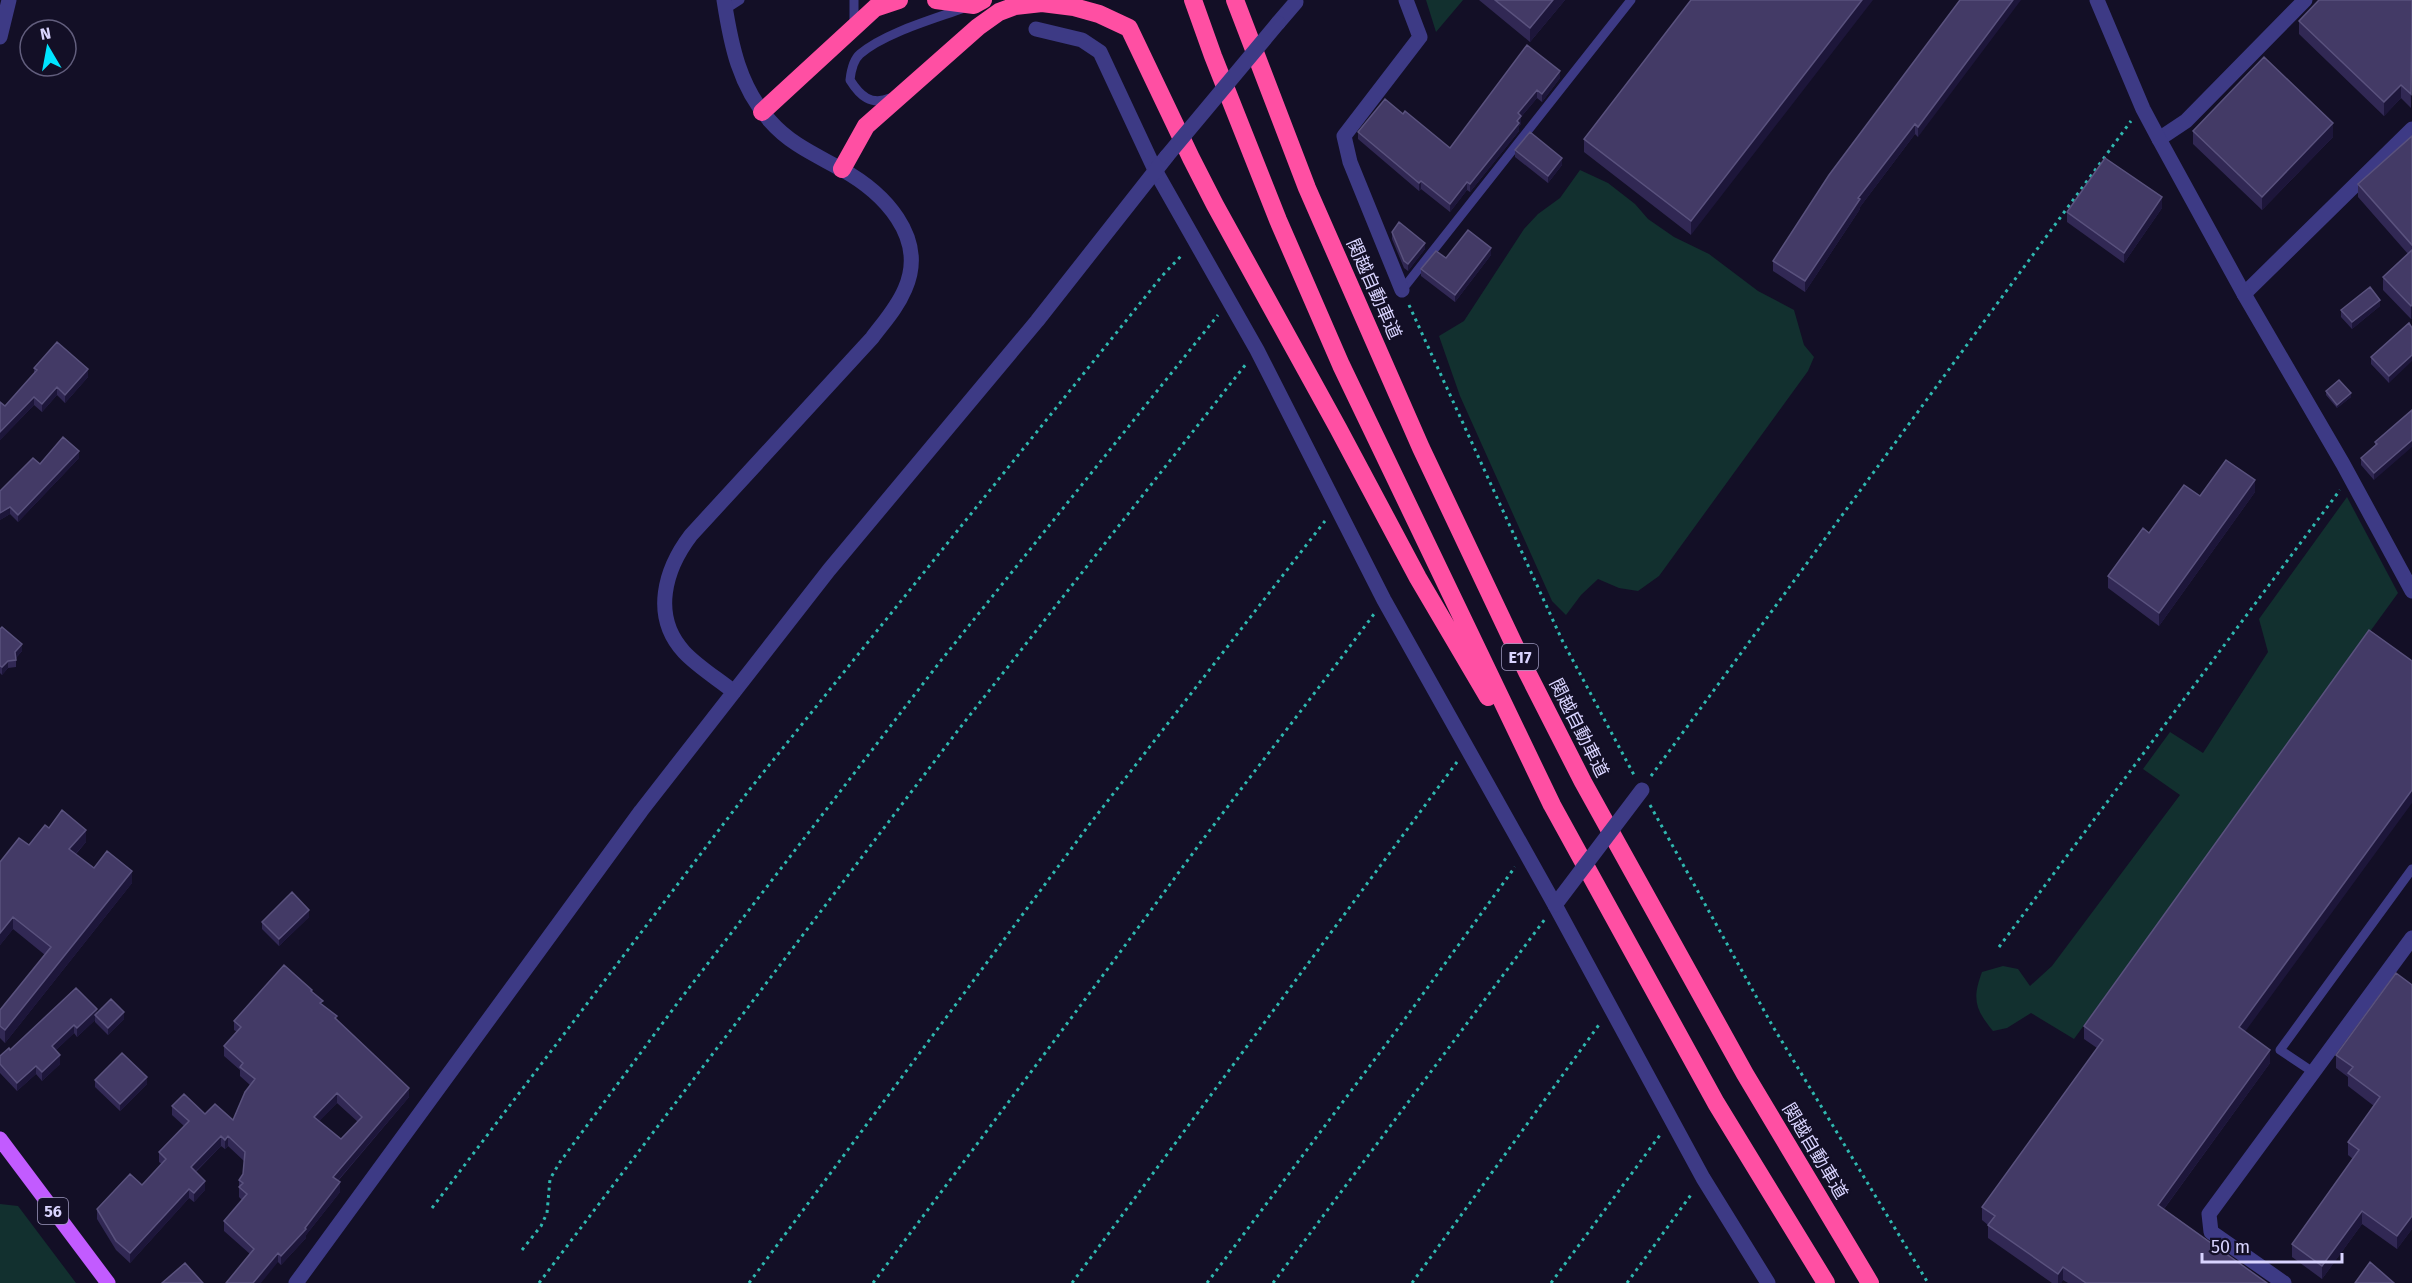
<svg xmlns="http://www.w3.org/2000/svg" width="2412" height="1283" font-family="'Fira Sans','Noto Sans JP',sans-serif">
<rect width="100%" height="100%" fill="#130f26"/>
<path fill="#12302f" d="M1426 0H1463L1436 32Z
M1580 170 1608 183 1635 204 1648 219 1674 237 1709 254 1758 291 1794 310 1804 345 1814 357 1808 371 1659 576 1638 591 1619 588 1598 579 1581 595 1566 615 1552 601 1460 396 1439 336 1464 321 1524 229 1538 214 1560 198Z
M2347 497 2398 593 2074 1039 2031 1013 2007 1028 1993 1031C1975 1009 1972 999 1982 972L2003 966 2018 969 2030 986 2052 966 2180 795 2143 769 2170 732 2203 753 2268 652 2259 619Z
M0 1204 18 1206 76 1283H0Z"/>
<g fill="none" stroke-linecap="round" stroke-linejoin="round">
<path stroke="#2fb8b0" stroke-width="3" stroke-dasharray="3 4.5" stroke-linecap="butt" d="M1409 305 1562 640 1634 775
M1651 776 2131 121
M1650 805 1772 1025 1928 1283
M1999 947 2340 490
M432 1208 750 789 1162 276 1183 254
M522 1250 541 1226 547 1213 550 1179 560 1162 679 1001 939 663 1218 315
M539 1283 959 729 1246 364
M749 1283 1089 825 1325 521
M873 1283C983 1136 1093 990 1201 842 1258 766 1317 691 1374 614
M1072 1283 1457 762
M1207 1283 1399 1027 1515 867
M1273 1283 1545 919
M1412 1283 1601 1022
M1551 1283 1660 1135
M1627 1283 1693 1192"/>
<path stroke="#3d3a85" stroke-width="9" d="M726 9 740 0
M854 26V0
M890 98C871 106 860 96 850 80 851 71 853 60 860 54 884 33 934 19 964 8
M1402 290 1631 0
M2313 1072 2280 1050 2412 869"/>
<path stroke="#3d3a85" stroke-width="15" d="M1036 29 1082 40 1100 52 1156 172 1257 350 1384 600 1555 905 1703 1178 1768 1283
M2159 139 2186 121 2305 0
M1402 290 1350 162 1344 136 1420 37 1406 0
M2244 294 2412 129
M2284 1283 2211 1232 2209 1214 2412 938"/>
<path stroke="#3d3a85" stroke-width="15" d="M724 0C731 45 739 86 770 121 790 144 816 155 841 169 883 192 928 237 905 289 897 308 884 322 872 338L691 535C665 569 651 616 684 652 698 667 718 679 734 692
M2097 0 2143 109 2159 139 2244 294 2343 464 2412 591
M1278 23 1296 2
M0 37 9 0
M296 1283 641 811 829 570 1037 321 1167 156"/>
<path stroke="#c25bff" stroke-width="15" d="M0 1139 108 1283"/>
<path stroke="#ff4fa3" stroke-width="18" d="M936 0 974 5 983 0
M1193 0 1213 56 1278 220 1341 365 1552 805 1716 1103 1826 1283
M1235 0 1307 188 1421 448 1527 672 1583 782 1745 1074 1870 1283
M762 112 875 8 899 0
M842 169 866 126 978 27 999 12 1015 6 1042 3 1074 7 1099 14 1129 28 1191 158 1215 205 1338 428 1418 578 1488 697"/>
<path stroke="#3d3a85" stroke-width="15" d="M1555 905 1642 790"/>
<path stroke="#3d3a85" stroke-width="15" d="M1167 156 1278 23"/>
</g>
<path fill="#312854" fill-rule="evenodd" d="M1479 0H1565L1530 42Z
M1691 0V235L1584 152V139Z
M1960 0 1918 137 1915 134 1860 207V209L1805 292 1773 271V261Z
M2412 0 2411 108 2401 98 2384 116 2299 34V21Z
M1527 45 1560 78 1542 102 1537 98 1521 117V124L1519 126V131L1470 192 1467 190 1450 212 1421 189 1419 191 1358 139V132L1403 114 1450 148Z
M2193 131 2333 137 2262 210 2193 144Z
M2412 136V318L2411 319 2383 290V277L2408 254 2358 197V184Z
M1515 150 1562 165 1548 183 1515 157Z
M2162 208 2124 263 2067 222V212Z
M1392 232 1425 249 1408 271 1404 268 1392 239Z
M1491 255 1455 302 1421 276V269L1446 258Z
M2380 306 2352 329 2341 317V310Z
M2412 328 2389 383 2371 364V357Z
M34 368 88 377 65 403 57 395 42 412 34 405 0 440V402L5 406 34 373Z
M2326 391 2351 397 2337 408 2326 395Z
M2412 410 2374 480 2361 465V458L2375 445V442Z
M79 458 18 522 10 514 0 520V491L40 464Z
M2255 492 2159 626 2108 588V576L2149 533 2200 496Z
M0 629 22 651 16 658V667L8 668 2 675 0 673Z
M49 828 86 842 76 854 94 868 132 883 5 1043 0 1038V1010L45 955 13 929 0 945V862L29 845Z
M309 917 279 946 262 929V922Z
M2412 985V1229L2397 1249 2362 1224 2322 1279 2292 1257V1244L2353 1159 2348 1155V1142L2374 1106 2348 1086V1077L2336 1068V1055Z
M312 992 323 1005 409 1097 338 1181 340 1192 306 1235V1238L281 1265 278 1262 250 1254 224 1231V1221L242 1200 239 1197V1180L243 1174 244 1161 228 1146 225 1149 221 1146 196 1172 205 1190 194 1202 189 1198 130 1263 116 1250 97 1219V1209L142 1185 162 1164 159 1162V1152L184 1126 172 1115V1106L233 1120 250 1085 240 1076V1070L224 1056V1046L237 1032 234 1030V1021ZM337 1103 358 1122 341 1139 319 1121Z
M97 1013 124 1019 108 1035 95 1022V1020L77 1037 74 1033 56 1050 60 1064 42 1081 36 1074 17 1091 0 1073V1056L10 1050Z
M2084 1026 2245 1032 2270 1063 2164 1209 2267 1283H2068L2063 1280 2061 1283H2052L1988 1238V1225L1982 1220V1207L2097 1048 2084 1039Z
M95 1080 147 1084 120 1111 95 1087Z"/>
<path fill="#1d163a" d="M1553 0H1565L1530 42V28Z
M1862 0H1873L1691 235V221Z
M2013 0H2021L1918 137V127Z
M1560 71V78L1542 102V94Z
M2401 85V98L2384 116V102Z
M1537 90V98L1521 117V124L1519 126V131L1470 192V184L1518 113Z
M2333 123V137L2262 210V197Z
M1915 124V134L1860 207V209L1805 292V281L1858 198Z
M1562 158V165L1548 183V176Z
M1421 181V189L1419 191V183Z
M1467 182V190L1450 212V204Z
M2162 197V208L2124 263V253Z
M1425 243V249L1408 271V264Z
M1491 248V255L1455 302V295Z
M2380 300V306L2352 329V322Z
M2412 305V318L2411 319V306Z
M2412 355V361L2389 383V376Z
M88 369V377L65 403V395Z
M57 387V395L42 412V404Z
M2351 393V397L2337 408V405Z
M34 397V405L0 440V432Z
M2412 440V447L2374 480V473Z
M79 451V458L18 522V515Z
M2255 480V492L2159 626V613Z
M10 507V514L0 520V513Z
M22 644V651L15 659V652Z
M8 661V668L2 675V667Z
M2412 790V803L2239 1040V1027Z
M86 830V842L69 861V849Z
M132 871V883L5 1043V1030Z
M309 910V917L279 946V939Z
M13 917V929L0 945V933Z
M97 1009V1017L95 1015V1020L77 1037V1028Z
M124 1012V1019L108 1035V1028Z
M74 1025V1033L52 1054V1046Z
M2270 1050V1063L2158 1217V1205Z
M60 1055V1064L42 1081V1072Z
M36 1066V1074L17 1091V1083Z
M147 1077V1084L120 1111V1104Z
M409 1088V1097L333 1186V1177Z
M337 1093V1103L314 1127V1117Z
M221 1136V1146L191 1176V1167Z
M228 1136V1146L225 1149V1140Z
M205 1181V1190L194 1202V1193Z
M340 1182V1192L306 1235V1238L281 1265V1256L305 1228Z
M189 1189V1198L130 1263V1253Z
M2362 1211V1224L2322 1279V1266Z
M2412 1216V1229L2397 1249V1236Z
M278 1253V1262L261 1283H253Z
M2063 1267V1280L2061 1283H2058V1274Z"/>
<path fill="#433a66" stroke="#5a527e" stroke-width="1.5" fill-rule="evenodd" d="M1495 0H1553L1530 28Z
M1691 0H1862L1691 221 1584 139Z
M1960 0H2013L1918 127 1915 124 1858 198 1860 199 1805 281 1773 261 1829 175Z
M2319 0H2412L2411 94 2401 85 2384 102 2299 21Z
M1527 45 1560 71 1542 94 1537 90 1518 113 1521 116 1517 121 1519 123 1470 184 1467 182 1450 204 1421 181 1419 183 1358 132 1385 99 1403 114 1405 111 1450 148Z
M2264 57 2333 123 2262 197 2193 131Z
M1530 132 1562 158 1548 176 1515 150Z
M2412 136V245L2358 184Z
M2105 158 2162 197 2124 253 2067 212Z
M1399 222 1425 243 1408 264 1404 261 1392 232Z
M1468 230 1491 248 1455 295 1421 269 1436 251 1446 258Z
M2412 250V305L2411 306 2383 277Z
M2370 287 2380 300 2352 322 2341 310Z
M2409 323 2412 328V355L2389 376 2371 357Z
M57 342 88 369 65 395 57 387 42 404 34 397 0 432V402L5 406 37 370 34 368Z
M2339 380 2351 393 2337 405 2326 391Z
M2412 410V440L2374 473 2361 458 2377 444 2375 442Z
M63 437 79 451 18 515 10 507 0 513V491L33 458 40 464Z
M2226 460 2255 480 2159 613 2108 576 2143 528 2149 533 2184 485 2200 496Z
M2 627 22 644 15 652 16 660 8 661 2 667 0 666V629Z
M2369 630 2412 661V790L2239 1027 2270 1050 2158 1205 2267 1283H2086L2063 1267 2058 1274 1988 1225 1995 1216 1982 1207 2103 1040 2084 1026Z
M62 810 86 830 69 849 94 868 107 851 132 871 5 1030 0 1026V1010L51 947 13 917 0 933V862L19 838 29 845 45 825 49 828Z
M292 892 309 910 279 939 262 922Z
M284 965 312 990 311 991 323 1001 320 1003 337 1016 335 1018 409 1088 333 1177 340 1182 305 1228 306 1229 281 1256 278 1253 253 1283H226L254 1249 224 1221 247 1194 239 1187 243 1183 239 1180 243 1174 245 1152 228 1136 225 1140 221 1136 191 1167 205 1181 194 1193 189 1189 130 1253 116 1241 97 1209 130 1174 142 1185 166 1159 159 1152 189 1121 172 1106 184 1094 205 1114 215 1104 233 1120 245 1092 255 1079 240 1067 243 1063 224 1046 241 1027 234 1021ZM337 1093 362 1117 341 1139 314 1117Z
M2396 973 2412 985V1216L2397 1236 2362 1211 2322 1266 2292 1244 2359 1150 2348 1142 2380 1097 2348 1073 2353 1067 2336 1055Z
M76 988 97 1009 77 1028 74 1025 52 1046 60 1055 42 1072 36 1066 17 1083 0 1064V1056L9 1048 10 1050Z
M111 999 124 1012 108 1028 95 1015Z
M122 1053 147 1077 120 1104 95 1080Z
M2370 1262 2394 1283H2355Z
M185 1263 203 1283H162Z"/>
<g text-anchor="middle" dominant-baseline="central" stroke-width="4.5" stroke-linejoin="round" paint-order="stroke">
<g fill="#130f26" stroke="#9e99be" stroke-width="1.5">
<rect x="1502" y="644" width="36" height="26" rx="4.5"/>
<rect x="38" y="1198" width="30" height="26" rx="4.5"/>
</g>
<g font-size="16" font-weight="bold" fill="#d9d4ff">
<text x="1520" y="657">E17</text>
<text x="53" y="1211">56</text>
</g>
<g font-size="18" fill="#d9d4ff" stroke="#130f26">
<text transform="translate(1374 289) rotate(66)">関越自動車道</text>
<text transform="translate(1579 728) rotate(63)">関越自動車道</text>
<text transform="translate(1815 1151) rotate(59)">関越自動車道</text>
</g>
</g>
<g transform="translate(48 48) rotate(350)"><circle r="28" fill="#130f26" stroke="#625e7d" stroke-width="1.5"/>
<path d="M0-4.5L10 22L0 15L-10 22Z" fill="#00e5ff"/>
<text y="-9" font-size="16" font-weight="bold" text-anchor="middle" fill="#d9d4ff">N</text>
</g>
<path d="M2202 1253v9h140v-9" fill="none" stroke="#d9d4ff" stroke-width="3"/>
<text x="2211" y="1253" font-size="18" fill="#d9d4ff" stroke="#130f26" stroke-width="4.5" paint-order="stroke">50 m</text>
</svg>
